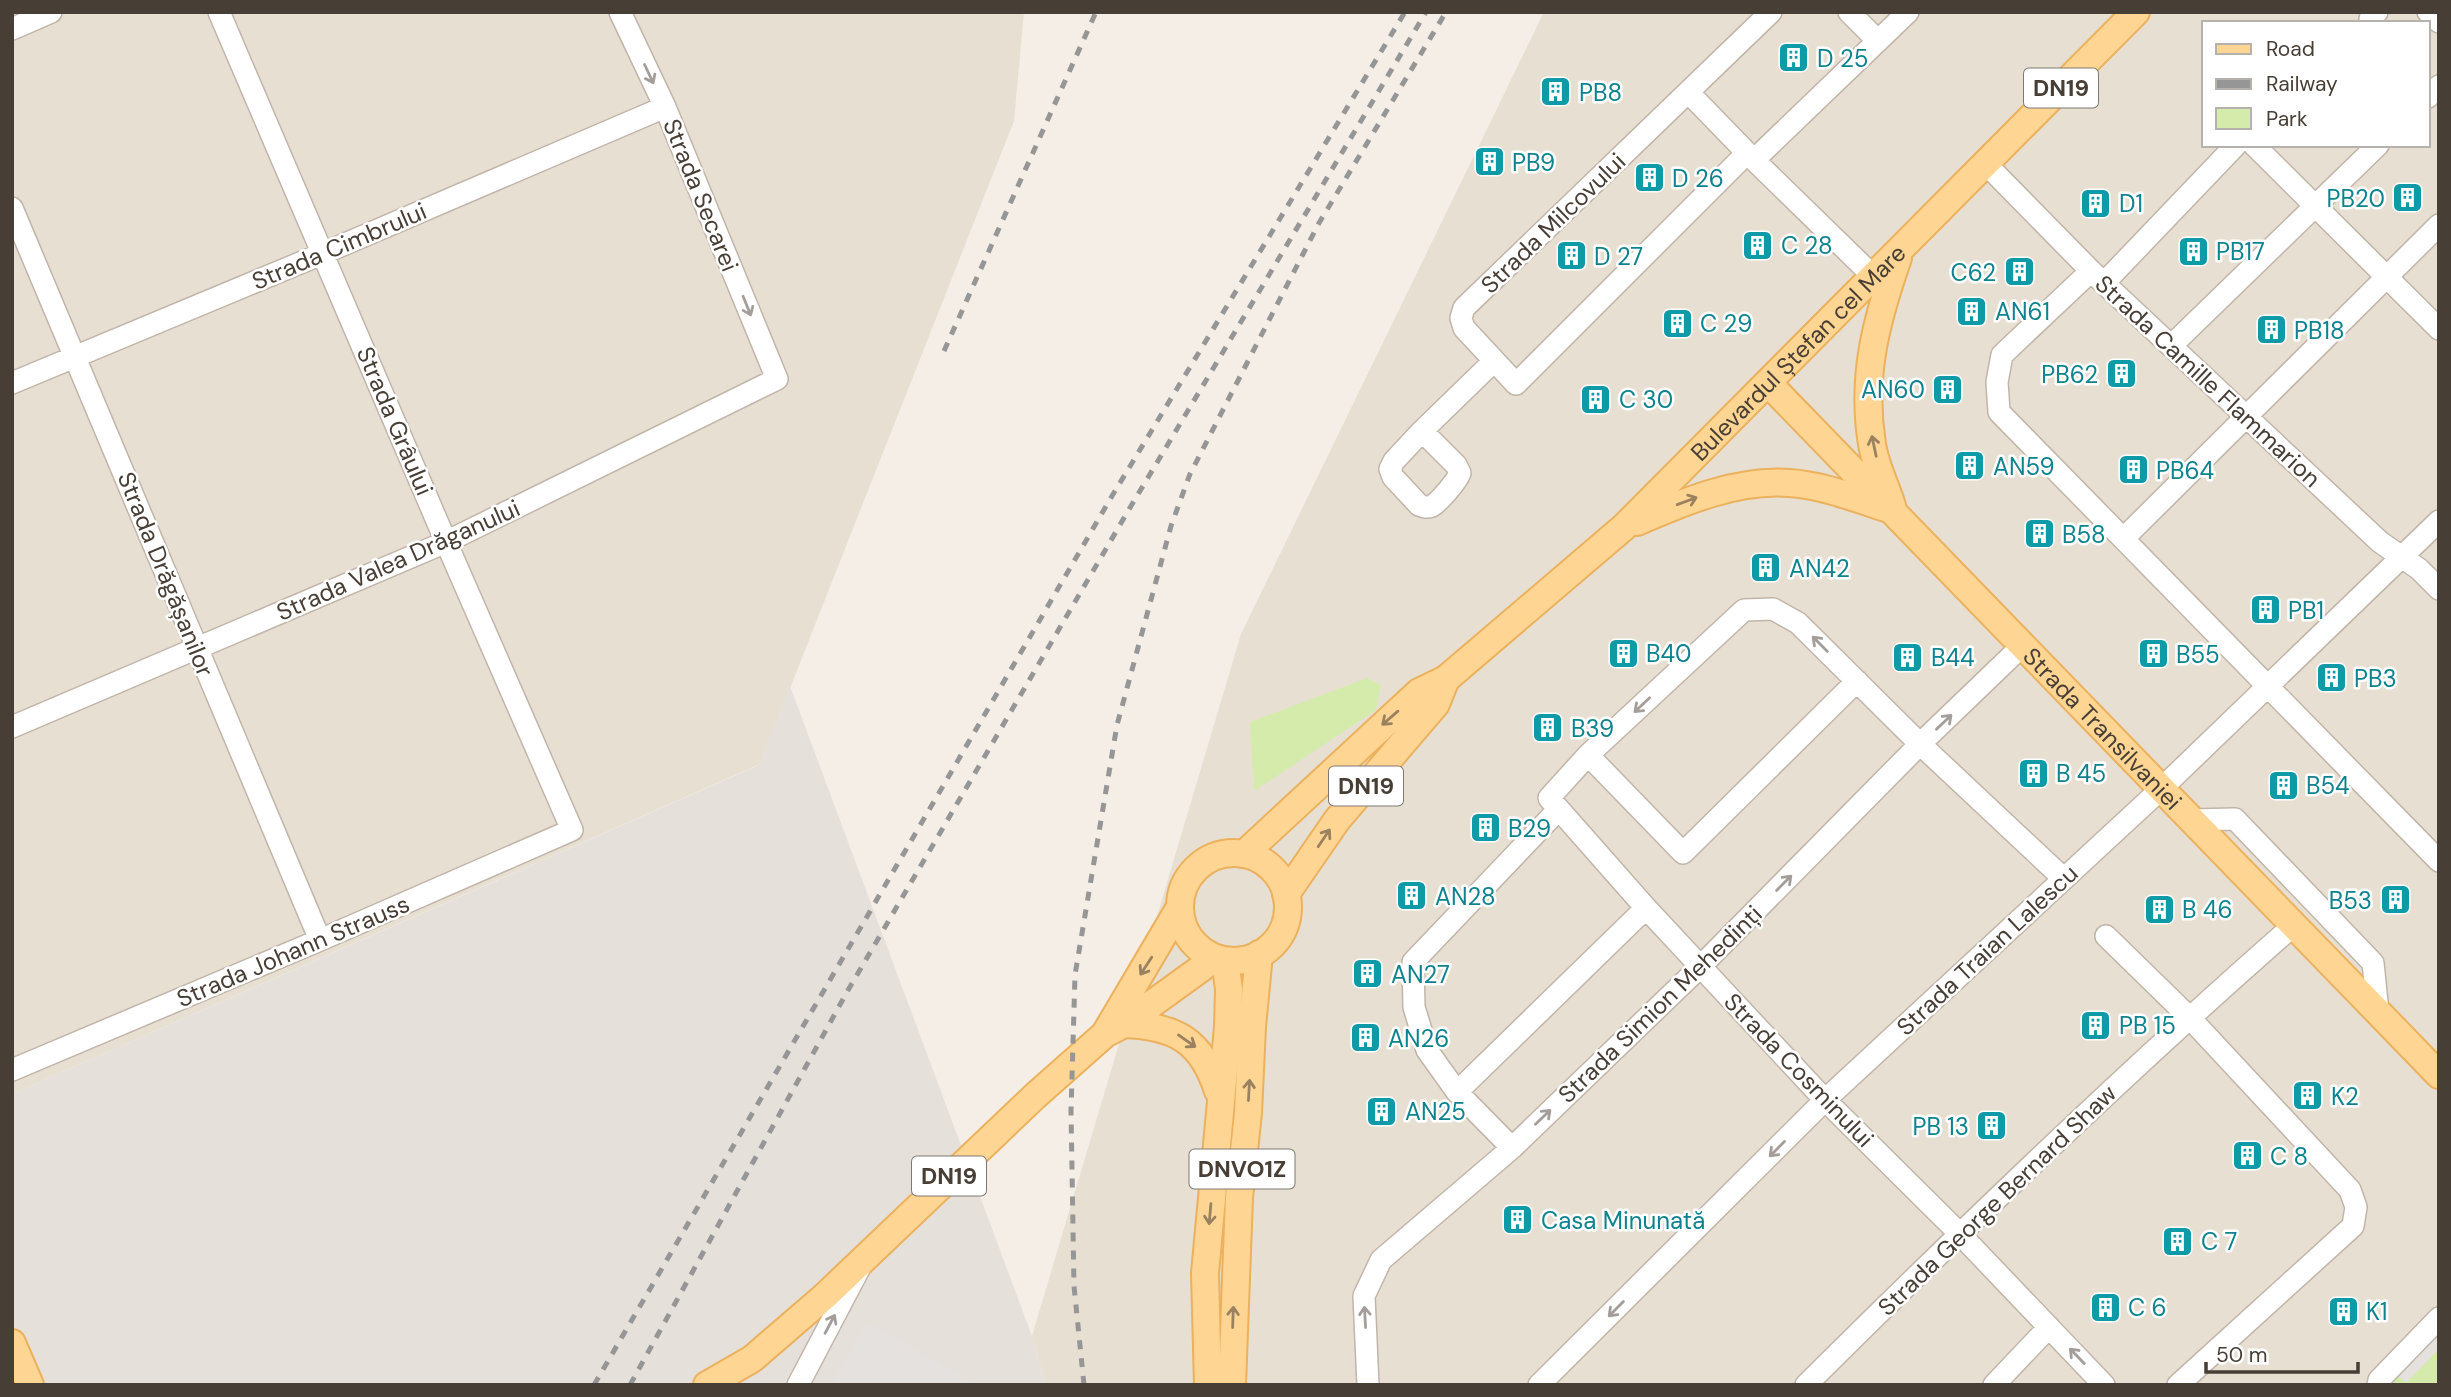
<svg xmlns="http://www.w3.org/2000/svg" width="2451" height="1397" font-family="'DM Sans',sans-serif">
<rect width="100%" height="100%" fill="#f4eee6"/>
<path fill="#e8dfd3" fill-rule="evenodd" d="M12 12H1024L1014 121 760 764 12 1094Z
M1544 12H2439V1385H1046L1032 1336 1241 634ZM2204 23H2428V145H2204Z"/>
<path fill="#e6e0db" d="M790 686 1032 1336 1046 1385H12V1094L759 765Z"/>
<path fill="#d5ebac" d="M1367 678 1381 685 1376 710 1254 791 1250 722Z
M2439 1349V1385H2386L2394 1371 2406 1382Z"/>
<path fill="#e5e1de" d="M868 1322 977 1385H830Z
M2439 1325V1349L2406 1383 2394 1371Z"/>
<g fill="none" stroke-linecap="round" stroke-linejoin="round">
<defs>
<path id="minor" d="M1849 12 1878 41
M2428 12 2439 22
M2370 19 2377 12
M12 29 51 12
M1689 93 1754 160 1874 277
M2428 97 2439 86
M2254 145 2439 329
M1747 153 1516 384 1464 328 1461 318 1464 308 1771 12
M1754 160 1908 12
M1986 164 2091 271 2380 542 2419 569 2439 589
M12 208 320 940
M2091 271 2002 355 1997 382 1999 412 2439 861
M2104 283 2236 145
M2172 345 2378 145
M12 383 324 253 665 107
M1422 431 1456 465 1460 473C1457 481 1439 502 1432 506 1427 508 1424 507 1419 505L1393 477 1390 469 1394 461 1422 431 1494 361
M2124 538 2439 225
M12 727 446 542 777 379 665 107 620 12
M1588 755 1683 853 1857 681
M2190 820 2235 819 2373 963 2378 1012
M2064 879 1920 744 1798 623 1773 609 1744 610 1588 755 1549 798 1646 908 1825 1100 1959 1233 2104 1385
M2106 936 2189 1017 2350 1190 2356 1207 2353 1226 2178 1385
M12 1070 320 940 572 830 446 542 219 12
M1457 1092 1646 908
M1512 1148 1457 1092 1427 1050 1414 1007 1413 962 1558 810
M798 1385 859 1269
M1368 1385 1364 1296 1381 1260 1512 1148 1701 966 1920 744 2022 646
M1539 1385 1825 1100 2161 789 2439 521
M1806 1385C1965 1227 2126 1072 2294 925
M1994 1385 2049 1327
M2378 1385 2379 1380 2439 1318"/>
<g id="major">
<path id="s1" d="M1768 383 2439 1075"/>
<path d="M1892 506C1886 486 1875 465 1872 444 1861 377 1876 321 1898 258"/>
<path d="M1637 522C1683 502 1737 479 1789 483 1823 485 1857 499 1889 509"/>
<circle cx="1234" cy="907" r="54"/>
<path id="s2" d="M1244 854 1419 692 1446 679 1624 527 2136 12"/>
<path d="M1286 894 1337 820 1436 704 1446 679"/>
<path d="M1124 1024C1176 1026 1202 1041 1218 1091"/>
<path d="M1106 1032 1180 907"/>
<path d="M12 1343 30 1385"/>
<path d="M707 1385 752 1359 825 1296 1035 1096 1105 1034 1124 1024 1214 959"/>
<path d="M1208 1385 1205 1273 1228 1027 1229 989 1225 961"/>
<path d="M1232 1385 1239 1198 1248 1113 1252 1027 1259 954"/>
</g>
</defs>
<use href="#minor" stroke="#c0b5a8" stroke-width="24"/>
<use href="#major" stroke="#ebb15d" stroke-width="30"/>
<use href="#minor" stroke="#fff" stroke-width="21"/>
<use href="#major" stroke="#ffd594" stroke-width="26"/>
<path stroke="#969696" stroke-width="5" stroke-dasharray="9 9" stroke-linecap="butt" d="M944 351 1096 12
M594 1385 1112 496 1405 12
M630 1385 847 992 1131 506 1426 12
M1084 1385 1074 1286 1071 1111 1075 975 1117 725 1171 526 1190 474 1319 223 1446 12"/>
</g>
<defs><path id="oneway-shaft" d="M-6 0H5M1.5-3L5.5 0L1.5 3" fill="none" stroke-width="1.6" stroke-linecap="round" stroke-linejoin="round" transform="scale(1.75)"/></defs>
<g stroke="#a39e9a">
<use href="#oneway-shaft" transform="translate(649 74) rotate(65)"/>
<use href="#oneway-shaft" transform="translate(747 306) rotate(68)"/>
<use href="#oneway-shaft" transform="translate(1820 644) rotate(-135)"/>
<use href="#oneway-shaft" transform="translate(1642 705) rotate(137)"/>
<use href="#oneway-shaft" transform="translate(1944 722) rotate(-44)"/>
<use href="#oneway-shaft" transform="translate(1784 883) rotate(-45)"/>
<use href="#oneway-shaft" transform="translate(1543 1117) rotate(-44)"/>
<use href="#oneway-shaft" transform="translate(1777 1149) rotate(135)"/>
<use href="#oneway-shaft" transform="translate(1616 1309) rotate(135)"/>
<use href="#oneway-shaft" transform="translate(1365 1317) rotate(-93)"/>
<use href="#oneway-shaft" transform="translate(830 1324) rotate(-62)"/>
<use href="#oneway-shaft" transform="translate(2077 1356) rotate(-134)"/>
</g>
<g stroke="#9a8260">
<use href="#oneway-shaft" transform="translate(1874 446) rotate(-102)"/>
<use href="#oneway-shaft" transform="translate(1687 501) rotate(-20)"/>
<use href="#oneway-shaft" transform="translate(1390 718) rotate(139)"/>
<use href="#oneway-shaft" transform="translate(1324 838) rotate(-56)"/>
<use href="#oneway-shaft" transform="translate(1146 966) rotate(123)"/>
<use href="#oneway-shaft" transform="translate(1187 1041) rotate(35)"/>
<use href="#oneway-shaft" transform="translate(1249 1090) rotate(-87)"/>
<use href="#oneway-shaft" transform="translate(1210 1214) rotate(95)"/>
<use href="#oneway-shaft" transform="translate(1233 1317) rotate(-88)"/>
</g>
<defs>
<symbol id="building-square" viewBox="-11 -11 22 22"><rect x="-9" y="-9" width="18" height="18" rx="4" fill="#0f9aa8" stroke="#fff"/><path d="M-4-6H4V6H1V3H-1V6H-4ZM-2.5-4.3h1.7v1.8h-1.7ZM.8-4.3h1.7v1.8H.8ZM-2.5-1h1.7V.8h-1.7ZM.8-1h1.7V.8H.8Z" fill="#fff"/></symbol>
</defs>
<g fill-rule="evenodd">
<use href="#building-square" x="1776" y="40" width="35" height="35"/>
<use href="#building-square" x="1538" y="74" width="35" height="35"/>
<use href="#building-square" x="1472" y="144" width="35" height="35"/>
<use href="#building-square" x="1632" y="160" width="35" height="35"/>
<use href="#building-square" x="2390" y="180" width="35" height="35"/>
<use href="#building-square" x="2078" y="186" width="35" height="35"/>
<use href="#building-square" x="1740" y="228" width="35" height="35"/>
<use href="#building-square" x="2176" y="234" width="35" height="35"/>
<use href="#building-square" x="1554" y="238" width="35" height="35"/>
<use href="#building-square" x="2002" y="254" width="35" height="35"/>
<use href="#building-square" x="1954" y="294" width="35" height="35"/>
<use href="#building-square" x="1660" y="306" width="35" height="35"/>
<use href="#building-square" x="2254" y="312" width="35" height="35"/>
<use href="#building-square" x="2104" y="356" width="35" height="35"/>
<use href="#building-square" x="1930" y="372" width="35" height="35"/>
<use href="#building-square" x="1578" y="382" width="35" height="35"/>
<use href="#building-square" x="1952" y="448" width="35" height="35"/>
<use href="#building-square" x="2116" y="452" width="35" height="35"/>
<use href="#building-square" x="2022" y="516" width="35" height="35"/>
<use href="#building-square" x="1748" y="550" width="35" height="35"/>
<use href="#building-square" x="2248" y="592" width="35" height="35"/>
<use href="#building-square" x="1606" y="636" width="35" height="35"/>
<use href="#building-square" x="2136" y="636" width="35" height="35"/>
<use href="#building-square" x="1890" y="640" width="35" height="35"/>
<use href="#building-square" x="2314" y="660" width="35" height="35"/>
<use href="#building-square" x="1530" y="710" width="35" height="35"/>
<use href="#building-square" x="2016" y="756" width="35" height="35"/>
<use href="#building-square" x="2266" y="768" width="35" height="35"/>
<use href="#building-square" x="1468" y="810" width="35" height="35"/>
<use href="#building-square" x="1394" y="878" width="35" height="35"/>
<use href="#building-square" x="2378" y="882" width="35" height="35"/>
<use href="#building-square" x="2142" y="892" width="35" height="35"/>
<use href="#building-square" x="1350" y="956" width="35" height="35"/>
<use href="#building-square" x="2078" y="1008" width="35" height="35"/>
<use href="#building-square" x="1348" y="1020" width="35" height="35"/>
<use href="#building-square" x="2290" y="1078" width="35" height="35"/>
<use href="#building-square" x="1364" y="1094" width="35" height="35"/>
<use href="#building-square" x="1974" y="1108" width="35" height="35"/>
<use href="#building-square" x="2230" y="1138" width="35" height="35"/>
<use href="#building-square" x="1500" y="1202" width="35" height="35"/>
<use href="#building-square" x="2160" y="1224" width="35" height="35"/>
<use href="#building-square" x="2088" y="1290" width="35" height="35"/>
<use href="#building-square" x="2326" y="1294" width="35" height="35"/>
</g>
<g text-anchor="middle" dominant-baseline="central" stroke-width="5" stroke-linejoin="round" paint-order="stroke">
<g fill="#fff" stroke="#7e7872" stroke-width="2">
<rect x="2024" y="68.5" width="74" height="39" rx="5"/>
<rect x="1329" y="766.5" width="74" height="39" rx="5"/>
<rect x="1189.5" y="1149.5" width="105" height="39" rx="5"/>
<rect x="912" y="1156.5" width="74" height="39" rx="5"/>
</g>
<g font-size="23" font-weight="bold" fill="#473e35">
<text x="2061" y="88">DN19</text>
<text x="1366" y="786">DN19</text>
<text x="1242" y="1169">DNVO1Z</text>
<text x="949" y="1176">DN19</text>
</g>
<g font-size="24" fill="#0d838f" stroke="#fff" text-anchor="start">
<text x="1817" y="58">D 25</text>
<text x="1579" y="92">PB8</text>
<text x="1512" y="162">PB9</text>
<text x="1672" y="178">D 26</text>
<text x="2385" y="198" text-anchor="end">PB20</text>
<text x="2119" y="203">D1</text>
<text x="1781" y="245">C 28</text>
<text x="2216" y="251">PB17</text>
<text x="1594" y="256">D 27</text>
<text x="1996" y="272" text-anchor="end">C62</text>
<text x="1995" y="311">AN61</text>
<text x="1700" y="323">C 29</text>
<text x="2294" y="330">PB18</text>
<text x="2098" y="374" text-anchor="end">PB62</text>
<text x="1925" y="389" text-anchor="end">AN60</text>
<text x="1619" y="399">C 30</text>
<text x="1993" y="466">AN59</text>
<text x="2156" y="470">PB64</text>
<text x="2062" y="534">B58</text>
<text x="1789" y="568">AN42</text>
<text x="2288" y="610">PB1</text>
<text x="1646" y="653">B40</text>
<text x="2176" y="654">B55</text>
<text x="1931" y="657">B44</text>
<text x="2354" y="678">PB3</text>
<text x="1571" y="728">B39</text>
<text x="2056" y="773">B 45</text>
<text x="2306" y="785">B54</text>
<text x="1508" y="828">B29</text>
<text x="1435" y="896">AN28</text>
<text x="2372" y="900" text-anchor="end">B53</text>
<text x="2182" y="909">B 46</text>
<text x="1391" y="974">AN27</text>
<text x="2119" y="1025">PB 15</text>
<text x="1388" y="1038">AN26</text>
<text x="2331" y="1096">K2</text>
<text x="1405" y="1111">AN25</text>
<text x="1969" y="1126" text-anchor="end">PB 13</text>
<text x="2270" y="1156">C 8</text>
<text x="1541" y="1220">Casa Minunată</text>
<text x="2201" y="1241">C 7</text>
<text x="2128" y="1307">C 6</text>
<text x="2366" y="1311">K1</text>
</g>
<g font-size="24" fill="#473e35" stroke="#fff">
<text transform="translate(701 195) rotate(68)">Strada Secarei</text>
<text transform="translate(1553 223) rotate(-44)">Strada Milcovului</text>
<text transform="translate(339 246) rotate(-23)">Strada Cimbrului</text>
<text stroke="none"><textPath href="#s2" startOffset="749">Bulevardul Ștefan cel Mare</textPath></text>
<text transform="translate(2208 381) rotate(43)">Strada Camille Flammarion</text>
<text transform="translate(395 421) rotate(67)">Strada Grâului</text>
<text transform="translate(398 560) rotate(-24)">Strada Valea Drăganului</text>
<text transform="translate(166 574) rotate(68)">Strada Drăgășanilor</text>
<text stroke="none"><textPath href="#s1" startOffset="481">Strada Transilvaniei</textPath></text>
<text transform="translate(1987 950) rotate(-43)">Strada Traian Lalescu</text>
<text transform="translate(293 951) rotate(-23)">Strada Johann Strauss</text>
<text transform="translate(1660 1004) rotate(-44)">Strada Simion Mehedinți</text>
<text transform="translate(1799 1070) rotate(46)">Strada Cosminului</text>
<text transform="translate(1997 1200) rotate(-44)">Strada George Bernard Shaw</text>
</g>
</g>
<rect width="2451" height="1397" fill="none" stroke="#473e35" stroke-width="28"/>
<rect x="2202" y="21" width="228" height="126" fill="#ffffff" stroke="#b5b2ae" stroke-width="2"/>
<rect x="2216" y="44" width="35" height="10" fill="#ffd594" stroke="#b5b2ae" stroke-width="2"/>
<text x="2266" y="56" font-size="21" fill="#473e35">Road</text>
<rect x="2216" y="79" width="35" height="10" fill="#969696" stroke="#b5b2ae" stroke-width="2"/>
<text x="2266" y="91" font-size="21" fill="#473e35">Railway</text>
<rect x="2216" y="108" width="35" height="21" fill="#d5ebac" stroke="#b5b2ae" stroke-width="2"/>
<text x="2266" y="126" font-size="21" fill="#473e35">Park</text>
<path d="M2206 1362v10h152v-10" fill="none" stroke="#473e35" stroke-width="3.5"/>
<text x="2216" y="1362" font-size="21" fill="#473e35" stroke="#ffffff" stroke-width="5" paint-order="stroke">50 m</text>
</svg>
